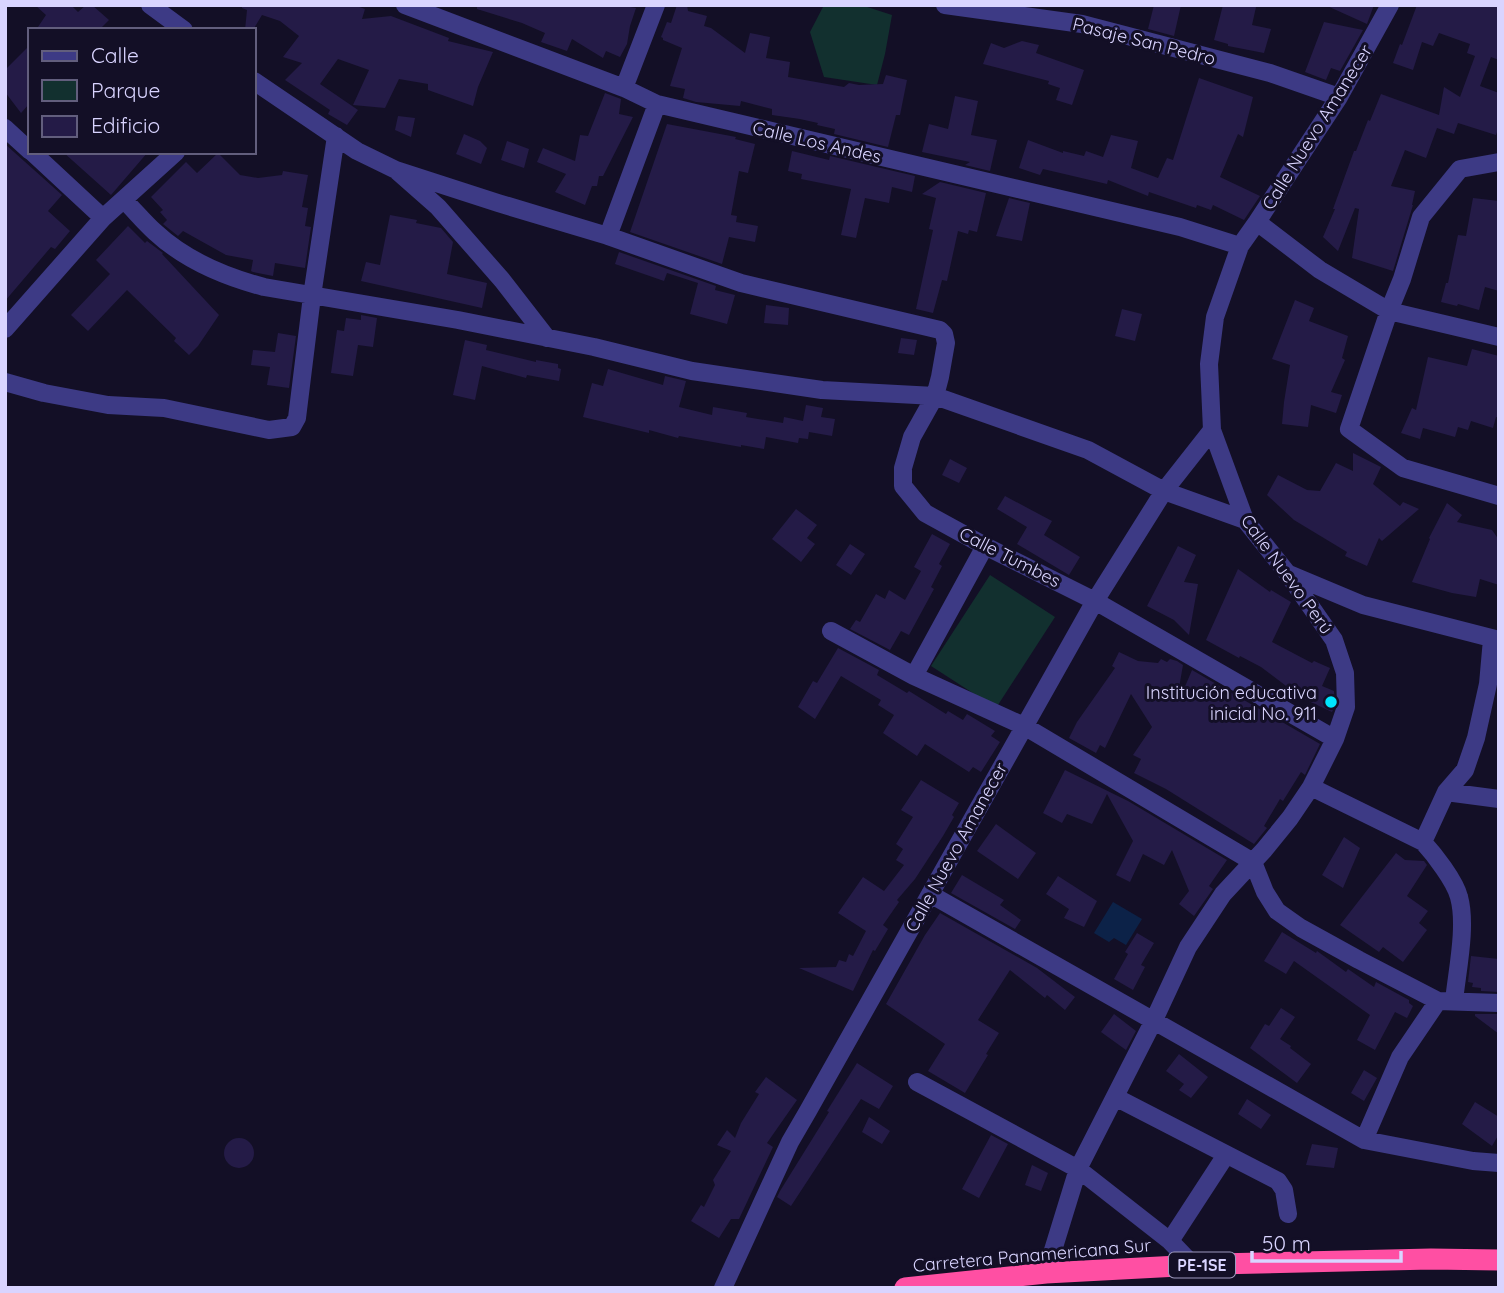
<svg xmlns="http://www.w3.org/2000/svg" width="1504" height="1293" font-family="Quicksand,sans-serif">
<rect width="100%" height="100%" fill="#130f26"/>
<path fill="#12302f" d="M824 5H861L892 15 885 54 877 85 824 77 810 32Z
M990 575 1055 617 996 708 931 666Z"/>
<path fill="#0c2248" d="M1113 902 1142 919 1126 945 1114 938 1109 942 1094 933Z"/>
<path fill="#241b47" d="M35 5H71L78 12 86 5H92L109 20 99 30H36L46 15Z
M242 5H354L365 9 362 19 391 16 449 38 448 41 493 52 478 87 473 106 428 90V84L399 79 385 108 353 105 369 70 338 59 320 84 358 110 347 125 328 114 330 110 285 80 302 63 283 57 299 36 280 21 262 15 253 30H245L247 10 242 8Z
M477 5H618L636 8 630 26 627 44 620 57 606 51 603 58 572 39 567 51 541 42 545 33 522 23 477 9Z
M677 5H687L688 11 707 16 704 26 711 28 745 53 750 33 770 37 766 58 790 62 788 77 844 87 849 83 859 85 883 84 886 75 907 80 900 115H896L888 147 834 134 835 129 817 125 818 123 800 119 772 115V109L741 101 740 106 696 102 683 98 685 89 670 86 682 48 663 40V38L661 37 667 22 671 23Z
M1154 5H1181L1174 36 1148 29Z
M1223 5H1247L1256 7 1252 25 1271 29 1264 53 1228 46V44L1214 40Z
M1325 5H1374L1367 24Z
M1417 5H1499V60L1491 57 1480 86 1499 93V126L1496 135 1458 123 1454 134 1437 128 1426 158 1405 150 1391 186 1415 191 1412 205H1413L1393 271 1352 258 1359 209 1355 208 1338 251 1323 237 1335 209H1333L1354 151H1356L1368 120 1370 121 1381 94 1439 115 1444 87 1460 97 1475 56 1467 53 1470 44 1439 33 1433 46 1422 42 1413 70 1393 63 1400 44 1402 45Z
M1324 22 1363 30 1340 71 1331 68 1326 80 1305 72Z
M1022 41 1039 45 1036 53 1084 70 1072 105 1056 100 1060 88 1048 84 1049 81 983 64 991 43 1004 48Z
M30 45V103L21 113 5 92V70Z
M1199 78 1253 97 1243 137 1238 134 1220 177 1260 196 1244 220 1213 205 1211 210 1197 205 1196 208 1149 192 1148 196 1108 180 1107 184 1043 169 1040 175 1019 168 1028 140 1063 153V151L1084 156 1086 151 1103 157 1111 135 1138 141 1131 168 1158 178 1167 158 1173 160Z
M605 93 621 99 619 114 633 117 603 176H599L597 186H592L585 205 555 192 566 174 537 162 543 148 575 161 580 135 588 136Z
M955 96 978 101 971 135 997 140 990 171 965 165 970 162 922 152 929 124 948 129Z
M398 116 415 118 411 137 395 130Z
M667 124 736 137 735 139 755 144 748 173 739 171 731 215 737 216 736 222 758 226 755 242 729 237 722 264 630 232Z
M464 134 480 141 487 148 481 164 456 154Z
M507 141 529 149 524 168 501 160Z
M5 144 62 195 48 211 70 231 55 249 51 247 5 301Z
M792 151 829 160 830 156 915 176 912 192 892 187 889 203 865 198 856 238 841 235 851 189 801 179 802 174 788 171Z
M63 152H148L111 195Z
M218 153 240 175 258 178 282 175 283 171 308 175 302 207 308 208 305 226 311 227 305 268 275 263 273 276 253 272 251 271 253 260 226 255 183 231 178 236 163 224 167 220 160 212 163 210 151 197 186 162 197 173Z
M940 182 986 193 977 232 969 230 968 234 958 231 947 281 942 280 933 313 916 309 933 230 929 229 936 198 922 194Z
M1009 198 1030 203 1022 241 996 236Z
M1473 198 1499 201V291L1485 287 1479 310 1458 304 1457 306 1441 302 1446 283H1448L1458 235 1466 236Z
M390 215 417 220 416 223 441 228 453 242 447 274 487 283 482 308 361 281 366 262 380 265Z
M128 226 145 243 147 241 163 253 162 254 219 315 198 346 189 355 174 341 176 338 127 290 88 331 71 315 110 274 96 260Z
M619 252 716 286 715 290 735 295 727 324 690 314 698 283 667 273 664 281 615 264Z
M1295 300 1314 308 1309 321 1348 336 1342 358 1345 360 1331 392 1342 395 1336 413 1311 405 1308 427 1282 424 1284 402 1290 365 1272 359Z
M766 305 789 308 788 325 764 323Z
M1122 309 1142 314 1135 341 1115 336Z
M361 315 377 318 373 347 358 345 353 376 331 373 337 330 344 331 346 318 361 320Z
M278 333 296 336 289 388 267 385 270 367 251 365 253 350 275 352Z
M901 338 917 340 914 355 898 353Z
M465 340 487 345 486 350 536 362V360L558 364V368L561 369 559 381 527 375 526 378 482 366 475 400 453 395Z
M1472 349 1499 356V418L1496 417 1493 428 1471 421 1468 430 1458 427 1455 437 1423 428 1420 439 1401 433 1412 408 1416 410 1428 357 1467 366Z
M608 369 663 385 665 376 686 381 679 407 712 415 713 407 747 413 746 417 783 423 784 417 803 421 806 405 823 408 821 417 835 419 832 436 809 432 808 439 799 438 798 443 766 437 764 449 741 445V447L679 436 678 438 649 430V433L583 417 592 383 603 386Z
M1353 453 1381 467 1373 484 1400 506 1403 502 1419 509 1382 541 1379 538 1367 566 1345 556 1347 552 1294 520 1267 495 1278 475 1307 490 1320 491 1336 463 1353 471Z
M950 459 967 468 959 483 942 475Z
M1005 496 1052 521 1044 535 1080 557 1069 575 1017 544 1027 527 997 509Z
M1447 503 1462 515 1457 522 1492 530 1499 540V585L1480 579 1476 597 1452 593 1412 582 1430 539 1429 538Z
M796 509 817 525 807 538 815 544 801 562 772 539Z
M932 534 950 544 939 564 942 566 931 587 934 589 909 635 901 631 890 650 850 629 856 620 860 622 876 594 885 599 889 590 905 600 921 571 914 567Z
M850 544 865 554 851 575 836 565Z
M1178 546 1196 555 1184 582 1198 584 1189 635 1174 620 1147 606Z
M1238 569 1270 592 1271 590 1291 602 1272 642 1312 663 1314 661 1330 668 1322 686 1334 691 1335 705 1332 712 1302 698 1261 667 1240 656 1239 658 1206 640Z
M838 648 879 670 877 675 907 693 909 691 946 714 948 711 963 720 967 714 995 731 991 736 1000 742 981 772 973 767 969 772 925 744 917 756 883 733 894 715 878 705 881 700 841 676 815 719 798 707 813 681 817 683Z
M1119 652 1138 661 1158 663 1161 659 1167 662 1170 659 1177 661 1183 665 1179 688 1184 689 1192 670 1320 744 1305 775 1301 772 1283 801 1280 799 1264 826 1267 828 1254 844 1166 789 1134 773 1141 759 1133 755 1152 727 1131 694 1105 748 1100 745 1096 753 1069 738 1077 722 1115 668 1112 666Z
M1065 770 1128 801 1227 860 1209 886 1213 889 1194 916 1179 904 1189 891 1172 850 1164 865 1143 854 1130 882 1116 875 1133 841 1107 794 1092 824 1067 814 1062 823 1043 813Z
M921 780 959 803 952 815 954 817 943 836 915 879 897 900 899 902 883 925 888 929 875 951 873 950 853 991 799 968 836 967 839 960 846 962 849 954 853 956 866 931 838 913 863 877 884 891 904 865 896 860 903 849 896 844 913 817 901 810Z
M996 824 1036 853 1018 879 977 851Z
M1344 837 1360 848 1343 888 1322 875Z
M1396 853 1405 860 1424 861 1427 865 1407 896 1428 911 1419 923 1427 930 1403 962 1383 947 1379 952 1340 925Z
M962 875 1004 900 1000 905 1021 920 1015 929 951 893Z
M1058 876 1097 901 1084 927 1064 918 1069 909 1046 894Z
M940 913 1037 968 1075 997 1065 1010 1047 995 1045 998 1010 970 978 1020 999 1033 986 1054 988 1055 965 1093 928 1071 945 1044 886 1004 925 935Z
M1282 932 1316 953 1317 951 1346 972 1348 969 1374 987 1376 982 1409 1000V1003L1413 1006 1407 1018 1395 1012 1375 1050 1357 1040 1370 1015 1294 961 1286 974 1264 961Z
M1137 933 1154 943 1141 965 1145 967 1133 990 1114 979 1128 954 1125 952Z
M1471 956 1499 959V992L1481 991V988L1472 987 1473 983 1468 982Z
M1281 1008 1295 1017 1280 1039 1291 1046 1290 1048 1311 1064 1297 1083 1250 1048 1265 1024 1269 1026Z
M1114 1014 1136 1031 1126 1050 1101 1032Z
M1475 1014H1499V1034L1475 1016Z
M1179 1054 1208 1077 1191 1098 1179 1090 1184 1084 1166 1071Z
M857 1063 893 1086 879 1109 861 1099 791 1206 777 1197 780 1191 829 1112 827 1111Z
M1364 1070 1377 1078 1364 1101 1351 1093Z
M766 1077 797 1100 767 1143 773 1147 739 1219H731L719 1238 691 1221 701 1205 704 1207 715 1185 713 1180 731 1151 717 1145 727 1130 735 1138 741 1123 759 1094 755 1092Z
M1247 1099 1271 1115 1261 1129 1238 1114Z
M1475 1102 1499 1117V1134L1492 1146 1462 1124Z
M869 1117 890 1131 882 1144 862 1132Z
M991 1135 1008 1144 979 1198 962 1189Z
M224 1153a15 15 0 1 1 30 0a15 15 0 1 1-30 0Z
M1312 1144 1338 1148 1334 1168 1306 1165Z
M1032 1165 1048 1173 1041 1191 1025 1185Z"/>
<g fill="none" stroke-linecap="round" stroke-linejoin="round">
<path stroke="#3d3a85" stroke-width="18" d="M150 5 184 30
M405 5 624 88 657 104 1180 227 1240 246
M945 5 1082 24 1270 73 1339 97
M254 81 357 151 396 170 438 207 502 280 547 338
M624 88 656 5
M5 128 30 151
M32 152 103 218
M1499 162 1460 169 1421 217 1402 279 1389 311 1349 429 1403 468 1499 496
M396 170 498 203 608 236 741 283 940 330 944 334 946 343 940 377 935 396 912 437 903 468V486L925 513 985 546 1095 601 1335 739
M124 200C135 211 144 222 155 232 185 260 226 277 264 287L458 320 594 347 692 371 822 390 935 396 1088 450 1164 491 1212 430
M1257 222 1320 270 1389 311 1499 337
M608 236 657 104
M5 329 103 218 176 152
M5 382 44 393 108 405 164 408 269 430 292 427 297 418 312 296 336 136
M985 546 914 676 1024 726 1253 862 1265 892 1277 911 1301 928 1359 960 1438 1001 1499 1003
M1289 574 1363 605 1499 640
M831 631 914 676
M1311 787 1423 842
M1446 792 1499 799
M930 894 1364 1140 1400 1057 1438 1001
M1454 1001C1457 971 1467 926 1459 897 1455 881 1434 854 1423 842L1446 792 1465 770 1476 738 1488 684 1492 639
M917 1082 1078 1169 1170 1241 1194 1266
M1115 1097 1278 1181 1284 1190 1288 1214
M1364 1140 1473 1161 1499 1163
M1170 1241 1226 1155
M1046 1273 1078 1169 1154 1020 1188 947 1223 894 1264 850 1290 818 1311 787 1335 739 1346 707 1345 673 1334 640 1288 574 1245 520 1212 430 1209 364 1215 317 1240 246 1257 222 1339 97 1390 5
M723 1288 790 1142 808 1111 1095 601 1164 491 1245 520"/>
<path stroke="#ff4fa3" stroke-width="21" d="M905 1288 1046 1273 1216 1264 1431 1259 1499 1260"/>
</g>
<circle fill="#00e5ff" stroke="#130f26" stroke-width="2.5" cx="1331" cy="702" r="7"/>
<g text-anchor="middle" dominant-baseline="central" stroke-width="6" stroke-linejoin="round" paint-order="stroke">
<rect fill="#130f26" stroke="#9e99be" stroke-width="2" x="1169" y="1252.5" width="66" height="25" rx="5"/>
<g font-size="16" font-weight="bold" fill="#d9d4ff">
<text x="1202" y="1265">PE-1SE</text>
</g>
<g font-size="18" fill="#d9d4ff" stroke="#130f26">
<text transform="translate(1144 41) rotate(14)">Pasaje San Pedro</text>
<text transform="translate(1317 127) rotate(-58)">Calle Nuevo Amanecer</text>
<text transform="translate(817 142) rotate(13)">Calle Los Andes</text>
<text transform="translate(1010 557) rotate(27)">Calle Tumbes</text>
<text transform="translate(1287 574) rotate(54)">Calle Nuevo Perú</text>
<text transform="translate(956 847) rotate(-61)">Calle Nuevo Amanecer</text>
<text transform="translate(1032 1255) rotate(-5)">Carretera Panamericana Sur</text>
</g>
<g font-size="18" fill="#d9d4ff" stroke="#130f26" text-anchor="end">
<text x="1317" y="692">Institución educativa<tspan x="1317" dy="21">inicial No. 911</tspan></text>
</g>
</g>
<rect width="1504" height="1293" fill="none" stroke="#d9d4ff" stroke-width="14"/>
<rect x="28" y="28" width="228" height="126" fill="#130f26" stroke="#625e7d" stroke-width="2"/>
<rect x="42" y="51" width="35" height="10" fill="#3d3a85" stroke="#625e7d" stroke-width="2"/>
<text x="91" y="63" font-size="21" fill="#d9d4ff">Calle</text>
<rect x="42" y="80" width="35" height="21" fill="#12302f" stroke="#625e7d" stroke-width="2"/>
<text x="91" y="98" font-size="21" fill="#d9d4ff">Parque</text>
<rect x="42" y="116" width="35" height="21" fill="#241b47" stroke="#625e7d" stroke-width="2"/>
<text x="91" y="133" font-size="21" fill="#d9d4ff">Edificio</text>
<path d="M1252 1251v10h149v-10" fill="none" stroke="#d9d4ff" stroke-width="3.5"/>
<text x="1262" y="1251" font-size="21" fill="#d9d4ff" stroke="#130f26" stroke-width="5" paint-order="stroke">50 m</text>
</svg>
